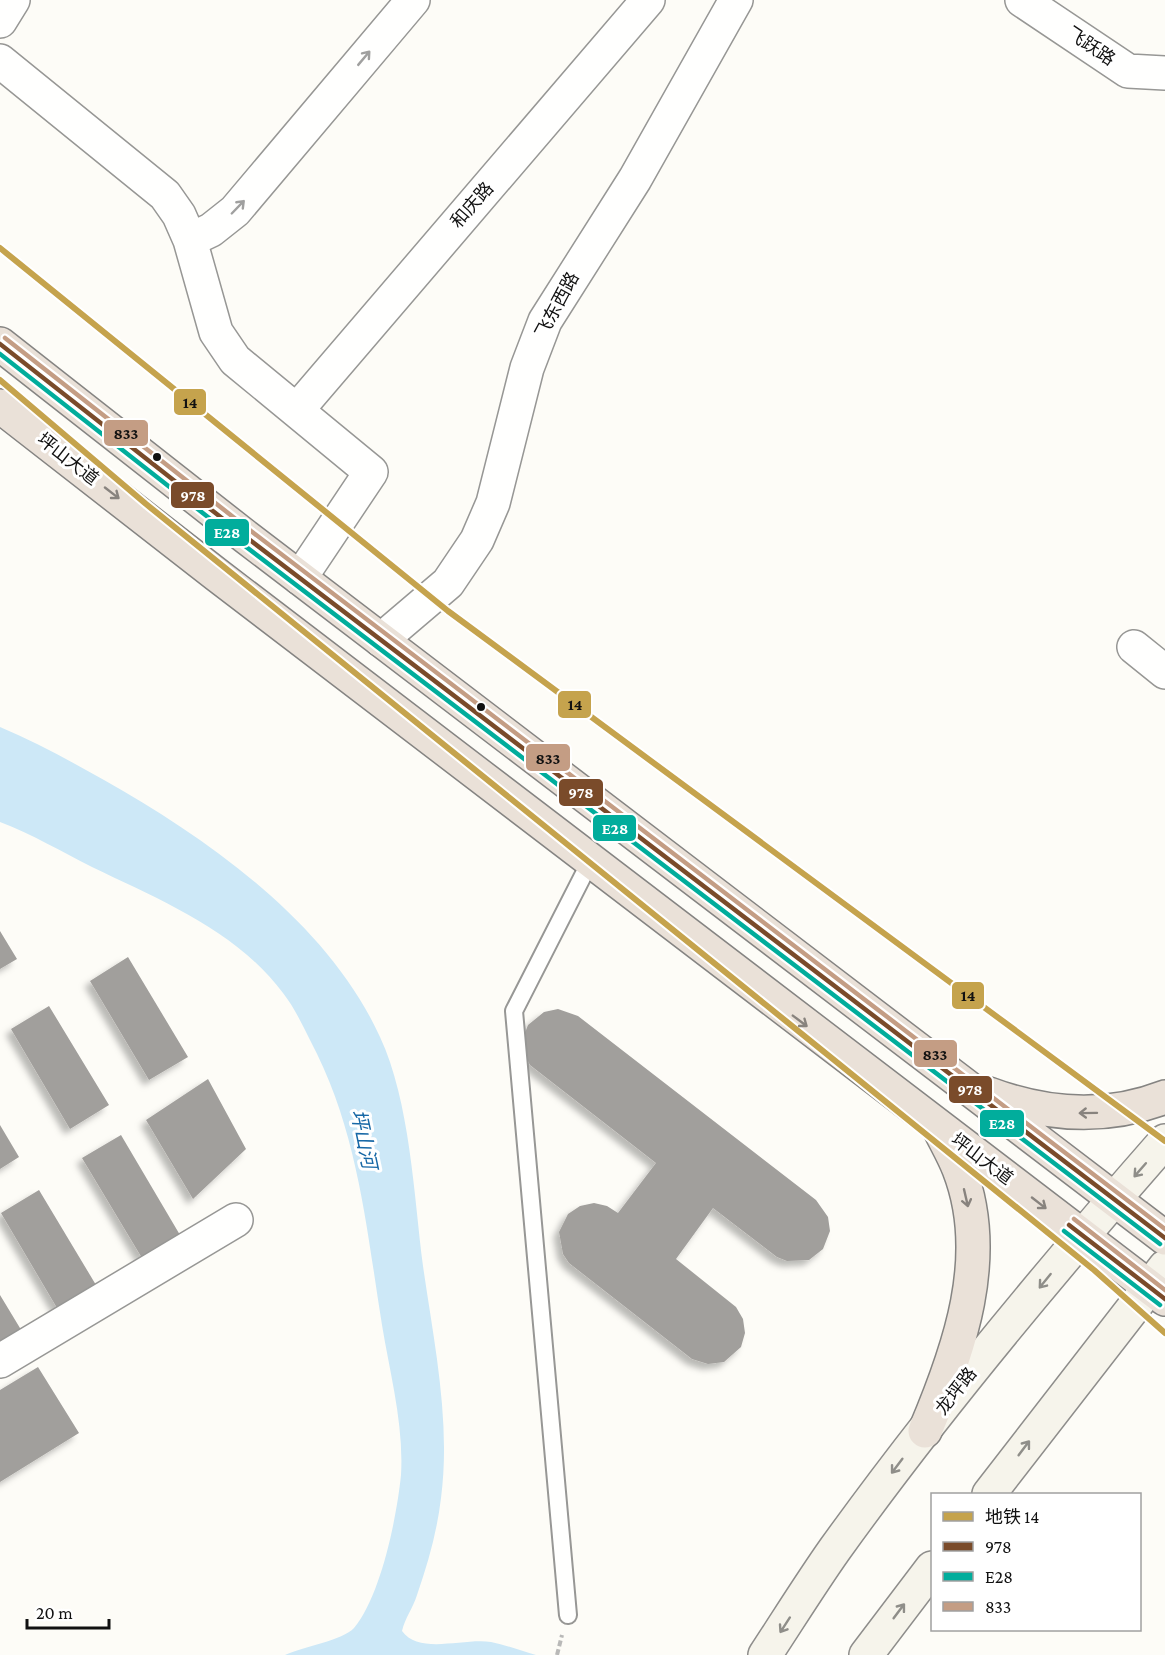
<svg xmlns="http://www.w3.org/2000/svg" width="1165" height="1655" font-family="'Crimson Pro','Noto Sans SC',serif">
<defs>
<filter id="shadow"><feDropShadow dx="-5.5" dy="5.5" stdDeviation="3" flood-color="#0004"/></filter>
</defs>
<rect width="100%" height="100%" fill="#fdfcf7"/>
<path fill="#cde8f7" d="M0 727C36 742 70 761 104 780 210 840 328 923 380 1037 410 1101 414 1196 423 1266 434 1343 451 1421 441 1498 437 1532 428 1563 417 1595 413 1608 405 1618 402 1631 419 1655 463 1638 491 1642 506 1645 522 1651 536 1655H285C303 1647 343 1640 354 1628 381 1596 397 1516 401 1475 404 1425 390 1374 382 1325 366 1226 358 1130 310 1040 302 1024 294 1007 283 993 236 930 160 900 92 867 62 852 32 834 0 822Z"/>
<path fill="#a19f9c" filter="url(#shadow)" d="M0 931 17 959 0 969Z
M128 957 188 1057 149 1080 90 981Z
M49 1006 109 1105 70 1129 11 1029Z
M558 1009 578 1016 816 1200 828 1217 830 1231 823 1249 809 1260 787 1261 777 1257 713 1208 676 1259 736 1307 743 1319 745 1333 741 1347 724 1362 708 1364 692 1359 569 1263 563 1254 559 1232 568 1214 580 1206 594 1203 607 1206 618 1213 656 1163 530 1065 525 1055 523 1038 528 1025 544 1012Z
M208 1079 246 1149 193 1199 146 1120Z
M0 1125 19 1157 0 1169Z
M121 1135 180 1235 142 1258 82 1158Z
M39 1190 99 1290 60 1313 1 1213Z
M0 1295 23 1333 0 1347Z
M38 1367 79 1433 0 1482V1390Z"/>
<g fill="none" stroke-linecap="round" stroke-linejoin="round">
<defs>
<path id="lane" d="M568 1615 514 1011 591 860"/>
<path id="street" d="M1022 0 1128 71 1165 73
M0 21 13 0
M0 61 165 195 179 215 190 240 216 332 235 360 371 472 300 578
M190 240 211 230 235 211 413 0
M297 410 648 0
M381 640 448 583 477 540 493 503 527 368 545 321 635 179 736 0
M1134 647 1165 672
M0 1361 236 1220"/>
<path id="secondary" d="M989 1494 1165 1267
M765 1655C788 1620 811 1583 835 1549 937 1407 1050 1272 1165 1141
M866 1655 932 1568"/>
<path id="highway" d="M0 344 246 537 1165 1238
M0 406 217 575 1165 1299
M989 1094C1048 1116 1106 1120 1165 1097
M925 1431C959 1351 993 1256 959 1169 954 1156 947 1144 941 1132"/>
</defs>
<use href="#lane" stroke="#979795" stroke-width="20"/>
<use href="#street" stroke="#979795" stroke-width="36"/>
<use href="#secondary" stroke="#8e8d8b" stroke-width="36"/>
<use href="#highway" stroke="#858482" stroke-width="36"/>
<path stroke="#b9b9b8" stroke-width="4" stroke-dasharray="6 3" stroke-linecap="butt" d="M557 1655 562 1635"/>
<use href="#lane" stroke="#fffffe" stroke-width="16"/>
<use href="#street" stroke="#fffffe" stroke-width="33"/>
<use href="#secondary" stroke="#f6f4eb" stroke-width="33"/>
<use href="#highway" stroke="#eae1d8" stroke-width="33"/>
<defs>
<path id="bus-1" d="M0 344 246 537 1165 1238
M1069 1225 1165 1299"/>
<path id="bus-2" d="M0 354 241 543 1160 1244
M1064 1231 1160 1305"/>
<path id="bus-3" d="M5 338 251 531 1165 1229
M1074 1219 1165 1290"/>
</defs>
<use href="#bus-1" stroke="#fff" stroke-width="9"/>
<use href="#bus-2" stroke="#fff" stroke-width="9"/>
<use href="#bus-3" stroke="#fff" stroke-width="9"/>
<use href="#bus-1" stroke="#7a4b2a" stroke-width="4.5"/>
<use href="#bus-2" stroke="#01ad9c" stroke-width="4.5"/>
<use href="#bus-3" stroke="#c49d84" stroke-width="4.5"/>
<defs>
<path id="metro-1" d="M0 248 448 611 1165 1141
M0 380 146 504 1094 1270 1165 1333"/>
</defs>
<use href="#metro-1" stroke="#fff" stroke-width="10"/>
<use href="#metro-1" stroke="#c5a34d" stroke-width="6"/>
</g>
<defs><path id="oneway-shaft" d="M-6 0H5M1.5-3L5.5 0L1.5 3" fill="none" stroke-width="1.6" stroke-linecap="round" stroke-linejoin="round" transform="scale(1.5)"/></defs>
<g stroke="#a0a09f">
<use href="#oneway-shaft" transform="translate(364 58) rotate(-50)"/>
<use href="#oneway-shaft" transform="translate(238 207) rotate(-46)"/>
</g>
<g stroke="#88837e">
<use href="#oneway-shaft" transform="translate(112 493) rotate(38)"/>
<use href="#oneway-shaft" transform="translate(800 1021) rotate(37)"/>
<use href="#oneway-shaft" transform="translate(1088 1113) rotate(179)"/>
<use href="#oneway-shaft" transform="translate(966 1198) rotate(77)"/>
<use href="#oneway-shaft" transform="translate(1039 1203) rotate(38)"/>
</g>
<g stroke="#8f8e89">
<use href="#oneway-shaft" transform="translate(1140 1170) rotate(131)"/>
<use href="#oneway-shaft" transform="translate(1045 1281) rotate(129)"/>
<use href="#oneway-shaft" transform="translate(1024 1448) rotate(-53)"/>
<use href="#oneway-shaft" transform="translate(897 1466) rotate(127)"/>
<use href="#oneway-shaft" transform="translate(899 1611) rotate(-53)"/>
<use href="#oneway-shaft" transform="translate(785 1625) rotate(123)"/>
</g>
<g fill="#111" stroke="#fff" stroke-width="2">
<circle cx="157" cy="457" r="5"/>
<circle cx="481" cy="707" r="5"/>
</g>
<g text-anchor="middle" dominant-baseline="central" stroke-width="6" stroke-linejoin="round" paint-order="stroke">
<g font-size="18" fill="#111" stroke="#fff">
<text transform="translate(1091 46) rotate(34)">飞跃路</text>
<text transform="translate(472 205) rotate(-49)">和庆路</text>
<text transform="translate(557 305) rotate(-62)">飞东西路</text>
<text transform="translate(68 459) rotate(38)">坪山大道</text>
<text transform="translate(982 1159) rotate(37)">坪山大道</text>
<text transform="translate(956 1391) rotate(-52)">龙坪路</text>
</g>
<g font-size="20" font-style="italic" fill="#1768a6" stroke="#fff">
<text transform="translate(364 1139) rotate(78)">坪山河</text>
</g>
</g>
<g stroke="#fff" stroke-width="2">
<rect x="173" y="388" width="34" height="28" rx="6" fill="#c5a34d"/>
<rect x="103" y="419" width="46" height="28" rx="6" fill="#c49d84"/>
<rect x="170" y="481" width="45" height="28" rx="6" fill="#7a4b2a"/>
<rect x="204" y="518" width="46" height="29" rx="6" fill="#01ad9c"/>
<rect x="557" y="690" width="35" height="29" rx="6" fill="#c5a34d"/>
<rect x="525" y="743" width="46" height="29" rx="6" fill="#c49d84"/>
<rect x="558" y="778" width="46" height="29" rx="6" fill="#7a4b2a"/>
<rect x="592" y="814" width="45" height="28" rx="6" fill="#01ad9c"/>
<rect x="951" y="981" width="34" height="29" rx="6" fill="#c5a34d"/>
<rect x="913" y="1039" width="45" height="29" rx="6" fill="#c49d84"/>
<rect x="948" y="1075" width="45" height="29" rx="6" fill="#7a4b2a"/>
<rect x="979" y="1109" width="46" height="29" rx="6" fill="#01ad9c"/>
</g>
<g font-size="16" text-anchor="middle" font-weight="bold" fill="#fff">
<text x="193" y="501">978</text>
<text x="227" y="538">E28</text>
<text x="581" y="798">978</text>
<text x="615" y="834">E28</text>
<text x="970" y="1095">978</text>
<text x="1002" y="1129">E28</text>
</g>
<g font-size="16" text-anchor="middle" font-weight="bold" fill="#111">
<text x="190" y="408">14</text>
<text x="126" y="439">833</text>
<text x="575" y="710">14</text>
<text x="548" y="764">833</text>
<text x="968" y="1001">14</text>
<text x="935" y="1060">833</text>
</g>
<rect x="931" y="1493" width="210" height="138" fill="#ffffff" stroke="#a0a0a0" stroke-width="1.5"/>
<rect x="943" y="1512" width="30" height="9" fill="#c5a34d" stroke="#a0a0a0" stroke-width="1.5"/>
<text x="985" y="1523" font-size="18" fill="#111111">地铁 14</text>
<rect x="943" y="1542" width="30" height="9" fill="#7a4b2a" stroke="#a0a0a0" stroke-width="1.5"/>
<text x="985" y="1553" font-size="18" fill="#111111">978</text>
<rect x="943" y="1572" width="30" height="9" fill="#01ad9c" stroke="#a0a0a0" stroke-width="1.5"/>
<text x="985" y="1583" font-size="18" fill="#111111">E28</text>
<rect x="943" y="1602" width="30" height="9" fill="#c49d84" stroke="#a0a0a0" stroke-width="1.5"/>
<text x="985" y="1613" font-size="18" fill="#111111">833</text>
<path d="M27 1619v9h82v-9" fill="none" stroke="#111111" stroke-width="3"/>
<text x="36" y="1619" font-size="18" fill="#111111" stroke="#ffffff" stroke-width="4.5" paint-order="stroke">20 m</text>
</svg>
